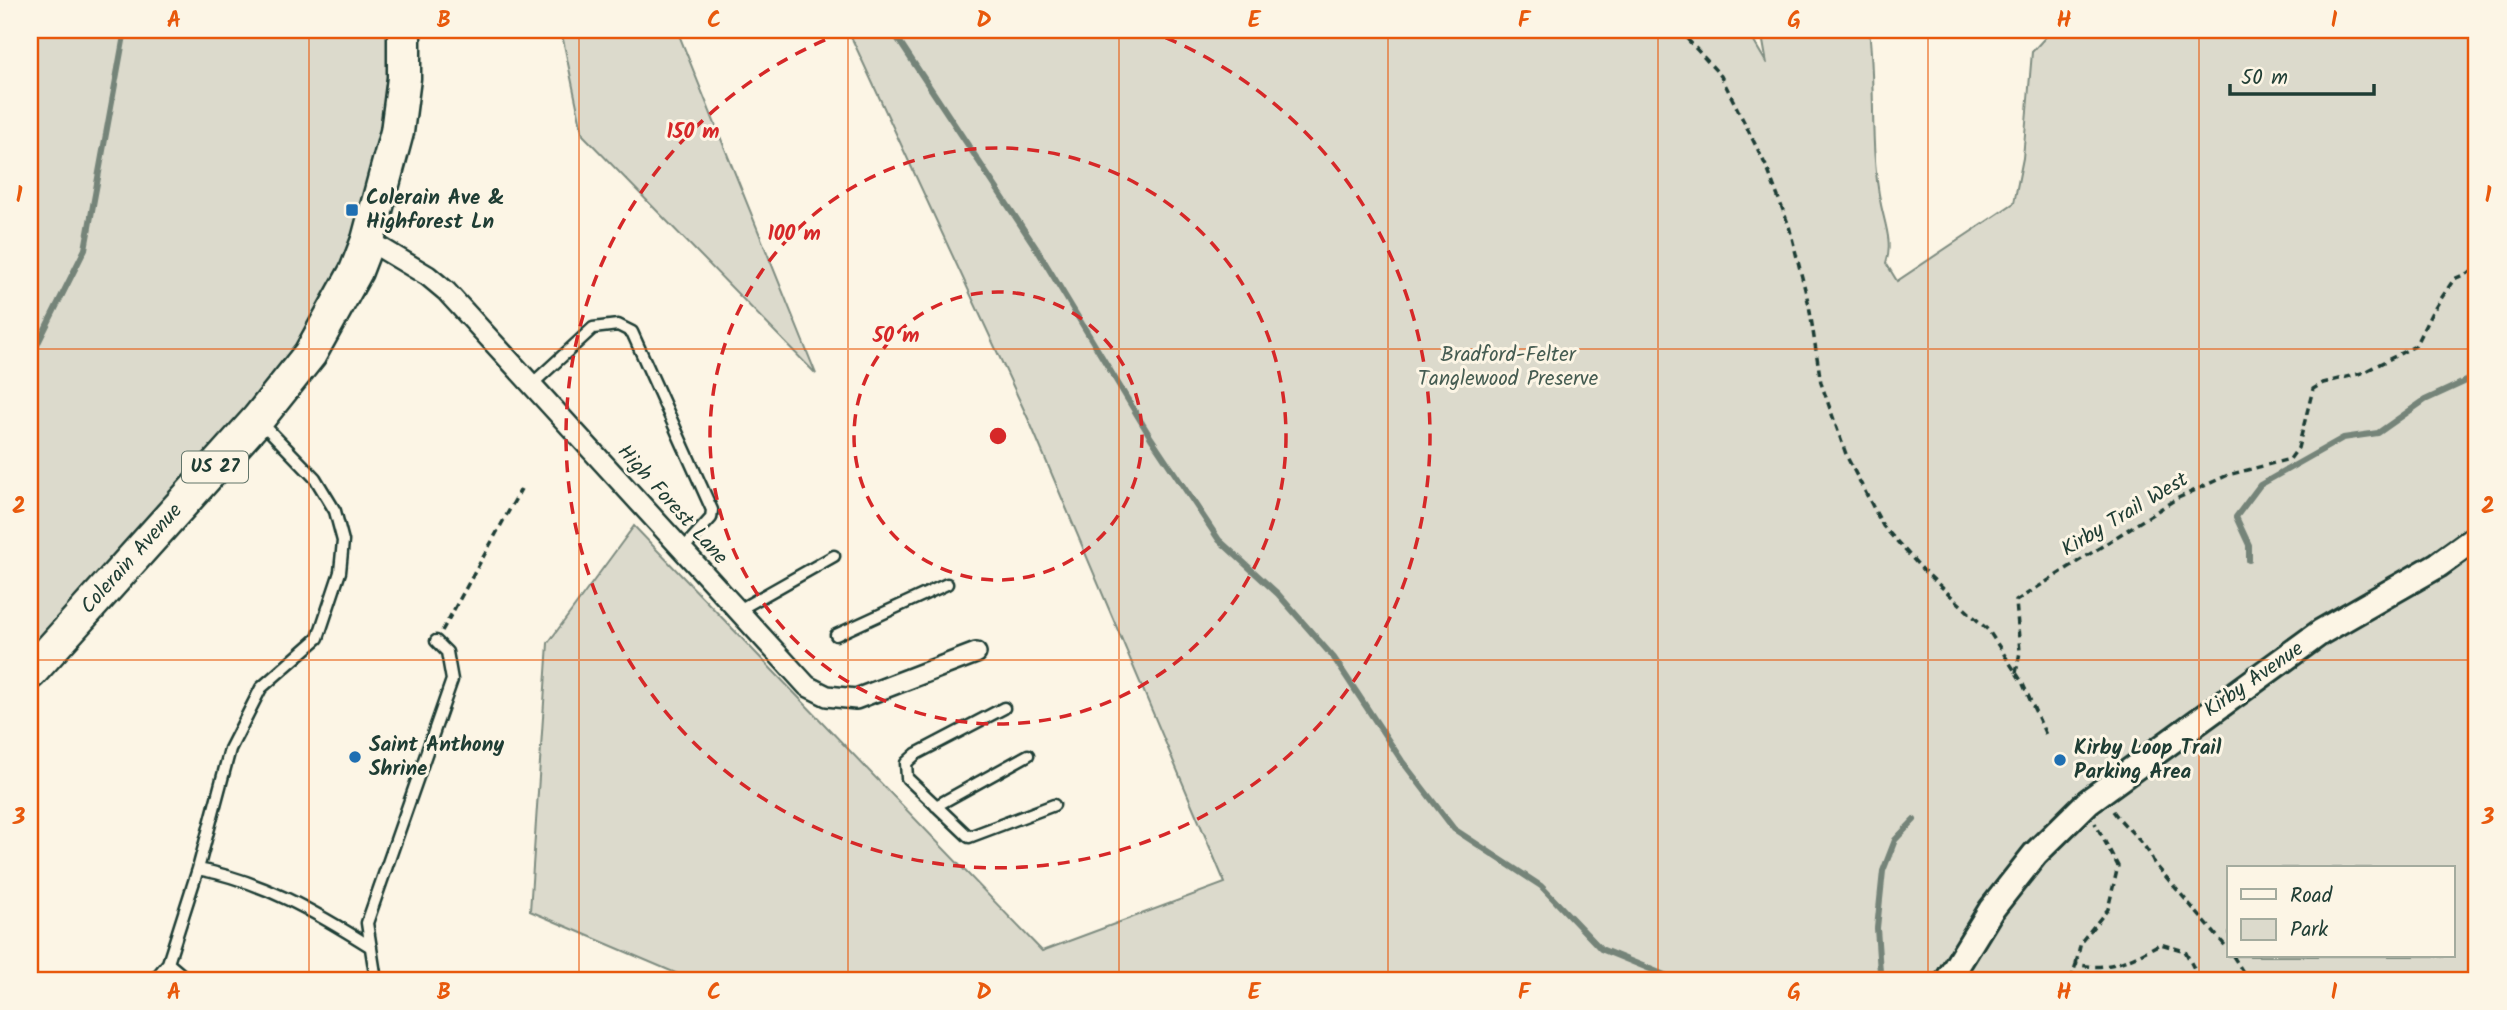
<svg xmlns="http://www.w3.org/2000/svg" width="2507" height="1010" font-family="Kalam,sans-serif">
<rect width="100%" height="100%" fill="#fcf5e5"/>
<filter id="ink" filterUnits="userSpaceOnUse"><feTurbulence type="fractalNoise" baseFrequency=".0143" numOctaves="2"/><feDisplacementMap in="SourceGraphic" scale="14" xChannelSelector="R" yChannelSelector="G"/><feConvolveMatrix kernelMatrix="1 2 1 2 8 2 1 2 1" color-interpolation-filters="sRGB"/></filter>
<g filter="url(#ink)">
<path fill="#dcdacc" stroke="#7e8c80" stroke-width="2" fill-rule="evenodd" d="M30 30H404V78L336 305 30 673Z
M561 30H677L816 374 583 135Z
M848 30H1747L1767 64 1761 30H1869C1876 88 1869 148 1881 205 1885 224 1893 244 1886 263L1897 281 2014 203 2023 158 2032 52 2052 30H2477V980H692L530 911 548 643 634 526 1042 951 1225 883 1031 425ZM2229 868H2453V956H2229Z"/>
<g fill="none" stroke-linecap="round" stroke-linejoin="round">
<path stroke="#758479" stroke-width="6" d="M892 30 1038 251 1151 438 1219 540 1278 594 1334 658 1402 761 1454 829 1541 886 1601 949 1677 980
M30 359 85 249 125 30
M2249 560V545L2236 517 2260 485 2343 438 2378 433 2425 400 2477 376
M1876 980 1880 972 1877 928 1883 871 1895 840 1914 820"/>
<defs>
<path id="service" d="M531 385 593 328 618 325 632 332 712 510 711 518 682 550
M737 611 834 556
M836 635 947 584
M1004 708 916 754 906 763 907 778 969 837 1054 805
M936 806 1028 755
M198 869C262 881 316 912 371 947
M168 963 188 980
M154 980 168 963 198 869 230 749 261 688 318 638 340 572 343 541 335 511 315 478 261 422
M376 980 367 923 452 680 447 652 436 641"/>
<path id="minor" d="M368 240 428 276 446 291 807 686 827 696 856 699 976 653"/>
<path id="tertiary" d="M1948 980 1991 910 2035 854 2089 801 2321 632 2438 565 2477 537"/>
<path id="primary" d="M30 673 258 419 310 354 356 271 368 240 397 132 404 78V30"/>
</defs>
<use href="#service" stroke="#1f3d34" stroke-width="15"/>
<use href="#minor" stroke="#1f3d34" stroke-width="24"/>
<use href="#tertiary" stroke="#1f3d34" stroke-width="30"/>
<use href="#primary" stroke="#1f3d34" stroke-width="37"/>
<path stroke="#1f3d34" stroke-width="3.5" stroke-dasharray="7 5" stroke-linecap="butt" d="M1679 30 1721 76 1767 168 1789 226 1809 305 1821 383 1847 457 1883 526 1923 570 1989 631 2022 682 2046 735
M442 631 521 489
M2016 673 2020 652 2016 601 2176 499 2228 475 2290 459 2298 448 2313 389 2323 383 2362 373 2415 346 2431 314 2454 279 2477 269
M2113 811C2126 829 2146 842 2154 863L2229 950
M2233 956 2248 980
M2076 964 2081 942 2108 909 2118 866 2095 823
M2071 980 2076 964C2110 972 2130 959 2160 944L2185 951 2200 980"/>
<use href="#service" stroke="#fcf5e5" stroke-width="10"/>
<use href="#minor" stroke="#fcf5e5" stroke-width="19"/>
<use href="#tertiary" stroke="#fcf5e5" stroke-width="24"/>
<use href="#primary" stroke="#fcf5e5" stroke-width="32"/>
</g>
</g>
<path fill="none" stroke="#e8590c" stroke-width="2" stroke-opacity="0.55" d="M309 30V980M579 30V980M848 30V980M1119 30V980M1388 30V980M1658 30V980M1928 30V980M2199 30V980M30 349H2477M30 660H2477"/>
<g fill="none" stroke="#d62828" stroke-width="3.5" stroke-dasharray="12 9">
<circle cx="998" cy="436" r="144"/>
<circle cx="998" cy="436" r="288"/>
<path d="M1146 30A432 432 0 1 1 850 30"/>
</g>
<g fill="#1f6fb2" stroke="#fcf5e5" stroke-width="2.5">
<rect x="345" y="203" width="14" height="14" rx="3.5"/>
<circle cx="355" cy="757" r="7"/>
<circle cx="2060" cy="760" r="7"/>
</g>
<g text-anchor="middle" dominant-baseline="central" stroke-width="6" stroke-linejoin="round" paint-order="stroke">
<rect fill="#fcf5e5" stroke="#617469" stroke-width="2" x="182" y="451.5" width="66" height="31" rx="5"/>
<g font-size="19" font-weight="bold" fill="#1f3d34">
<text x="215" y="467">US 27</text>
</g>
<g font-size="21" font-weight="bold" fill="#1f3d34" stroke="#fcf5e5" text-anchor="start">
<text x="366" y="198">Colerain Ave &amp;<tspan x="366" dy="24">Highforest Ln</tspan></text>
<text x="369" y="745">Saint Anthony<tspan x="369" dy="24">Shrine</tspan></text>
<text x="2074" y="748">Kirby Loop Trail<tspan x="2074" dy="24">Parking Area</tspan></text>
</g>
<g font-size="21" fill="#455c52" stroke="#fcf5e5">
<text x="1508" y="355">Bradford-Felter<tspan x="1508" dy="24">Tanglewood Preserve</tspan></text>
</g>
<g font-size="21" fill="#1f3d34" stroke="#fcf5e5">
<text transform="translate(672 505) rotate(48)">High Forest Lane</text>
<text transform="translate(2125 515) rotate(-31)">Kirby Trail West</text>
<text transform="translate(132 559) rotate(-48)">Colerain Avenue</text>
<text transform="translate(2254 680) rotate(-35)">Kirby Avenue</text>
</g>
</g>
<circle cx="998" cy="436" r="10" fill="#d62828" stroke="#fcf5e5" stroke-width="3.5"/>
<g font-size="21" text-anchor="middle" font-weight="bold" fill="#d62828" stroke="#fcf5e5" stroke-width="6" stroke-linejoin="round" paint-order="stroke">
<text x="693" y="138">150 m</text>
<text x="794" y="240">100 m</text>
<text x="896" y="342">50 m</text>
</g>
<rect width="2507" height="1010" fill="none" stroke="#fcf5e5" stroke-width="77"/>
<rect x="2227" y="866" width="228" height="91" fill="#fcf5e5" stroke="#a4ab9e" stroke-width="2"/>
<rect x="2241" y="889" width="35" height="10" fill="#fcf5e5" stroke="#a4ab9e" stroke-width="2"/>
<text x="2290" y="902" font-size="21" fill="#1f3d34">Road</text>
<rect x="2241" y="919" width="35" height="21" fill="#dcdacc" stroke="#a4ab9e" stroke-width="2"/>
<text x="2290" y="936" font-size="21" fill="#1f3d34">Park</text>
<path d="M2230 84v10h144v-10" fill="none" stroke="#1f3d34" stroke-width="3.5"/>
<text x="2241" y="84" font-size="21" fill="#1f3d34" stroke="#fcf5e5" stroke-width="5" paint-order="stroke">50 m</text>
<rect x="38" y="38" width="2430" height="934" fill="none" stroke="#e8590c" stroke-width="2.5"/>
<g font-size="23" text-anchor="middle" font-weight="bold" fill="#e8590c">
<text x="174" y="27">A</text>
<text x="444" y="27">B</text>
<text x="714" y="27">C</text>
<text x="984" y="27">D</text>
<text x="1254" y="27">E</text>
<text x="1524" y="27">F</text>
<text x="1794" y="27">G</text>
<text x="2064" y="27">H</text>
<text x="2334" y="27">I</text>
<text x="19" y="202">1</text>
<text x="2488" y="202">1</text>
<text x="19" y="513">2</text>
<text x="2488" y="513">2</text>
<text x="19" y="824">3</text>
<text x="2488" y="824">3</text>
<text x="174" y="999">A</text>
<text x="444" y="999">B</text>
<text x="714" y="999">C</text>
<text x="984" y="999">D</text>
<text x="1254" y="999">E</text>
<text x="1524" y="999">F</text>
<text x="1794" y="999">G</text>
<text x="2064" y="999">H</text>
<text x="2334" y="999">I</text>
</g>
</svg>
